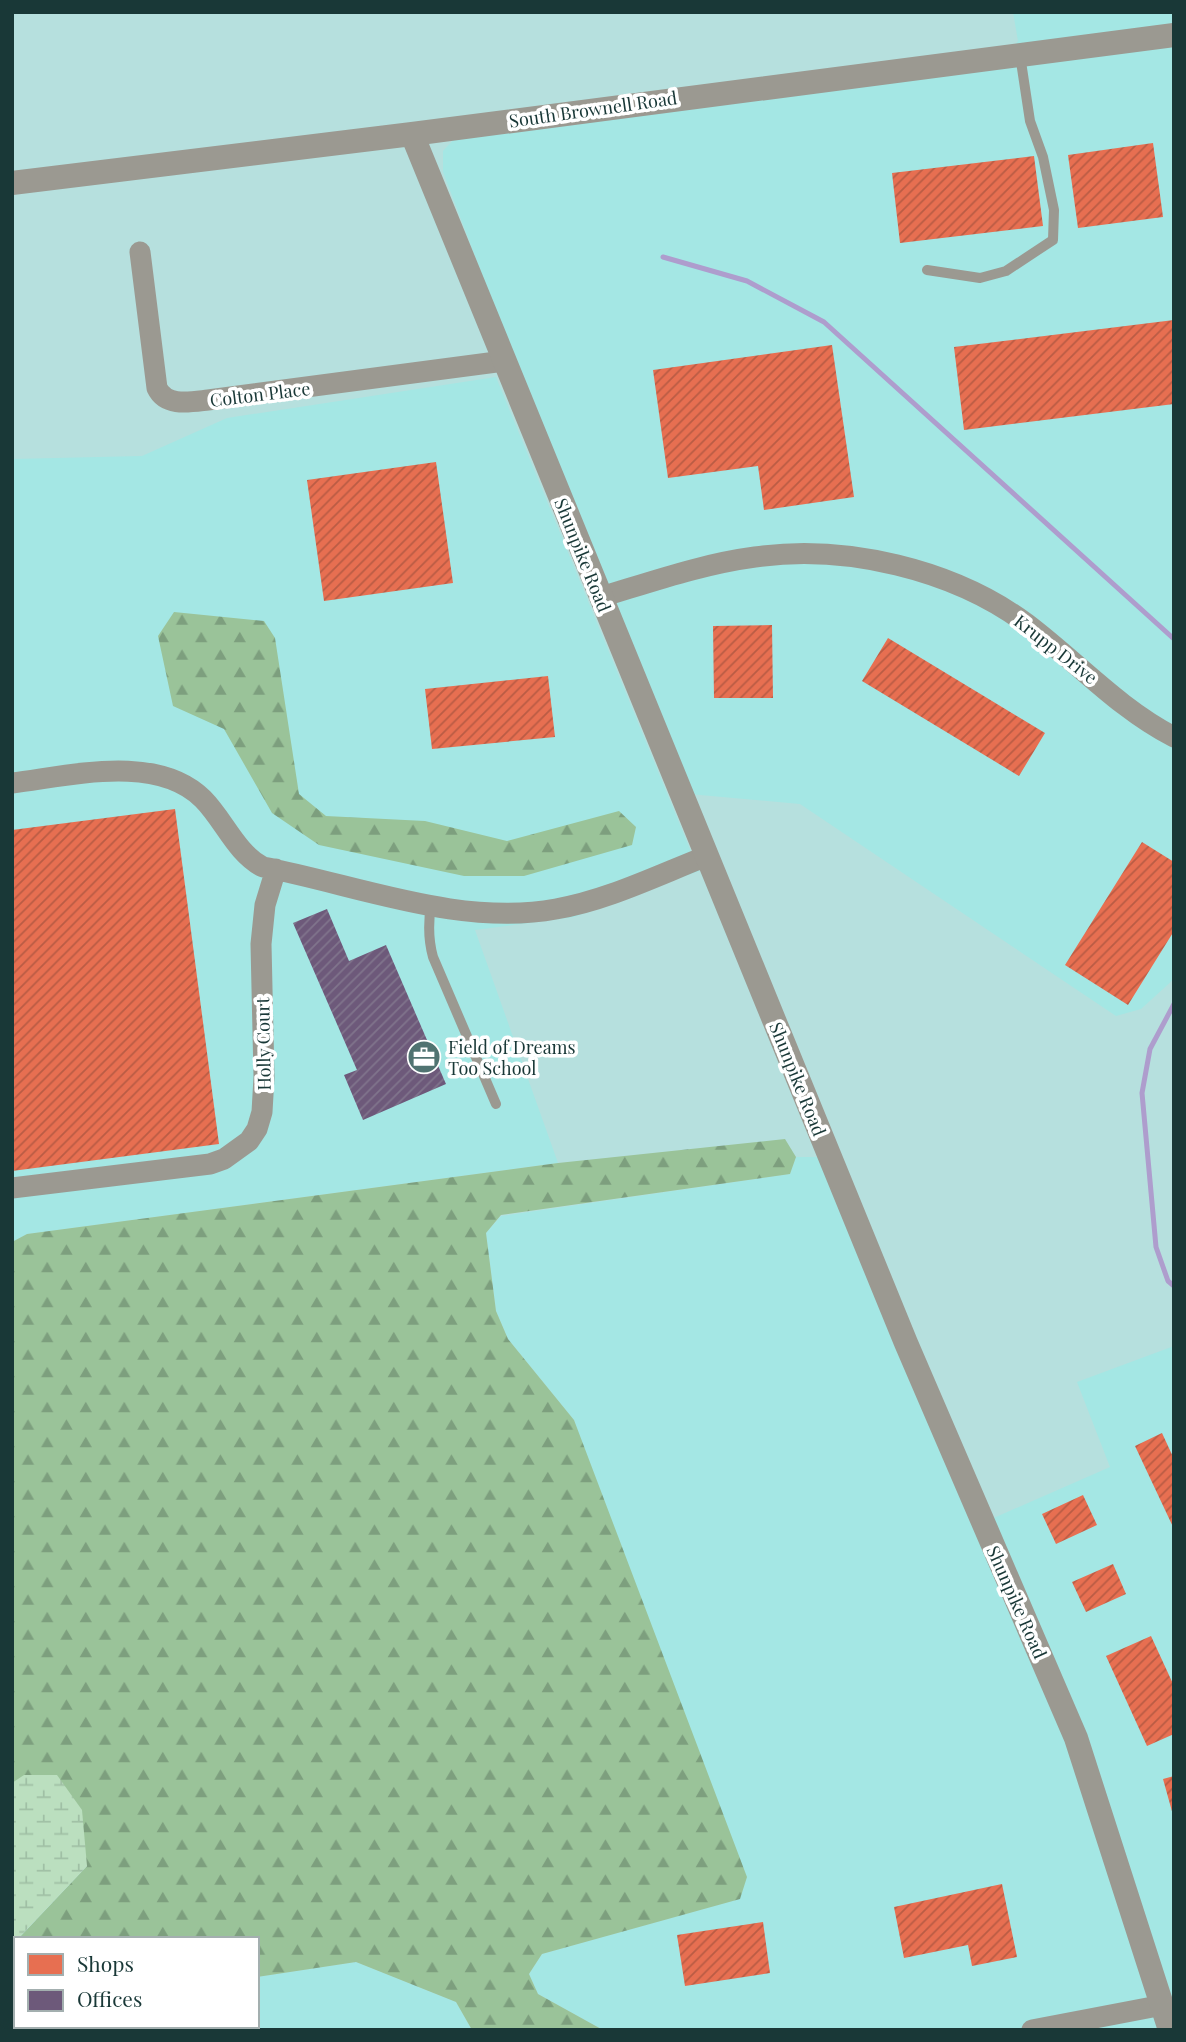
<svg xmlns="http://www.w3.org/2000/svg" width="1186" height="2042" font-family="'Playfair Display',serif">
<defs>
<pattern id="forest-firs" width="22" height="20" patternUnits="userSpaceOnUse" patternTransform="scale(1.75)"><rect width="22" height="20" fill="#9ac399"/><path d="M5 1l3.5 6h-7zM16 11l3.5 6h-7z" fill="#7d9f7e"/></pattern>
<pattern id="wetland-marsh" width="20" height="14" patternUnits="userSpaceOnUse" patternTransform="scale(1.75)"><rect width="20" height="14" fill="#bbdfbf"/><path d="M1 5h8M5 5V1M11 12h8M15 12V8" fill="none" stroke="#a0c0a5"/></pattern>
<pattern id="shops-hatch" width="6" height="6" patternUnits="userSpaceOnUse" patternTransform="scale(1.75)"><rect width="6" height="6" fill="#e76f51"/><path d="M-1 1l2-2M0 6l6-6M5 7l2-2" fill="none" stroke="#ba5c44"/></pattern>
<pattern id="offices-hatch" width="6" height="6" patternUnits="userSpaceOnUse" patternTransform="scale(1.75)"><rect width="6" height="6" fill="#6d597a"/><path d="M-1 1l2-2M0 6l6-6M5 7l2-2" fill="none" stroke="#80748c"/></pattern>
</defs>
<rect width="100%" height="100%" fill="#b6e0de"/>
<path fill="#a4e7e4" d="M1013 12H1174V979L1141 1009 1116 1016 800 804 689 794 519 372 443 172V151L456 137 995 69 1018 41Z
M496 377 699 871 574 917 475 930 558 1163 28 1234 12 1242V459L142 456 227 418Z
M796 1157H819L989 1520 1110 1467 1077 1382 1174 1346V2030H603L538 1994 529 1974 542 1954 739 1899 574 1420 508 1339 496 1311 486 1233 501 1216 790 1174Z
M356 1962 456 2002 472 2030H12V2014L16 2013V2026H257V1977Z"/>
<path fill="url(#forest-firs)" d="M174 612 264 621 275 638 299 794 326 816 425 821 507 841 619 811 636 827 632 845 524 876H464L319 845 272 813 224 729 173 706 158 636Z
M785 1139 796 1157 790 1174 501 1215 486 1233 496 1311 508 1339 574 1420 747 1877 740 1899 542 1954 529 1974 538 1994 603 2030H472L456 2002 356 1962 257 1977V1939H18L87 1866 12 1783V1242L27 1234 558 1163Z"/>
<path fill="url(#wetland-marsh)" d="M24 1775H57L82 1810 87 1866 12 1945V1783Z"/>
<path fill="url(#shops-hatch)" d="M1153 143 1163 217 1078 228 1068 155Z
M1034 156 1043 226 900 243 892 173Z
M1174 320V404L964 430 954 347Z
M832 345 854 497 764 510 758 466 668 478 653 370Z
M436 462 453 583 324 601 307 480Z
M772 625 773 698H714L713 626Z
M888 638 1045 733 1019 776 862 681Z
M548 676 555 737 432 749 425 689Z
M175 809 219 1144 12 1171V830Z
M1142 842 1174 862V931L1128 1005 1065 965Z
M1162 1433 1174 1459V1529L1135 1446Z
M1083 1495 1097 1525 1056 1544 1042 1514Z
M1113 1564 1126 1594 1086 1612 1072 1582Z
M1151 1636 1174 1686V1734L1147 1746 1106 1656Z
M1174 1776V1815H1173L1163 1779Z
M1002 1884 1017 1957 972 1966 968 1945 904 1958 894 1907Z
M763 1922 770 1973 685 1986 677 1935Z"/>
<path fill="url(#offices-hatch)" d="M327 909 349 961 386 945 446 1084 363 1120 344 1075 357 1070 293 923Z"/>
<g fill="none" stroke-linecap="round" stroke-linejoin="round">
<path stroke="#ae9dcd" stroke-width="5" d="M663 257 747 281 824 322 1174 639
M1174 1004 1150 1049 1142 1093 1156 1247 1168 1281 1174 1286"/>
<path stroke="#9b9991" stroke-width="10" d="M927 270 980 278 1006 271 1053 240 1054 210 1043 157 1030 121 1020 55
M431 905C428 924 428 939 433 957L496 1104"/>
<path stroke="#9b9991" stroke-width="21" d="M140 252 157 388C166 407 190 402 208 400L504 361
M601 597C651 582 702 564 755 557 845 544 953 569 1027 624 1076 661 1119 709 1174 737
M12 783C70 776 157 753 203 799 224 820 236 853 263 867 357 885 461 927 556 909 608 900 658 875 707 856
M12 1188 210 1164 224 1159 249 1141 257 1129 262 1112 264 1077 261 944 265 905 276 869
M1032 2030 1163 2005"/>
<path stroke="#9b9991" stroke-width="24" d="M412 134 906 1343 1076 1738 1170 2030
M12 183 412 134 1174 35"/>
</g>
<defs>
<symbol id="office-disc" viewBox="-11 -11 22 22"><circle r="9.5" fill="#507371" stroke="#fff"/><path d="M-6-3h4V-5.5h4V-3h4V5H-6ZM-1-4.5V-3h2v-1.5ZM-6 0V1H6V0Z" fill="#fff"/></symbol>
</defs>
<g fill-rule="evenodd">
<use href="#office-disc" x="405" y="1038" width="38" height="38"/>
</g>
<g text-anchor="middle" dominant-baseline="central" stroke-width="7" stroke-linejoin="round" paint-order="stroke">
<g font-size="18" fill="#193837" stroke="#fff">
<text transform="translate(593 109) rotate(-8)">South Brownell Road</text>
<text transform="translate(260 394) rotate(-7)">Colton Place</text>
<text transform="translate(583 555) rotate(68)">Shunpike Road</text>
<text transform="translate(1056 649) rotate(38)">Krupp Drive</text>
<text transform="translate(263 1044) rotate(-91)">Holly Court</text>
<text transform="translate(798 1079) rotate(68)">Shunpike Road</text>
<text transform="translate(1017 1602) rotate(66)">Shunpike Road</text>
</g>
<g font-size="18" fill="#193837" stroke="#fff" text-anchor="start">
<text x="448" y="1047">Field of Dreams<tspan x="448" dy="21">Too School</tspan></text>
</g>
</g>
<rect width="1186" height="2042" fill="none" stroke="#193837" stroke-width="28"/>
<rect x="14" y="1937" width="245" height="91" fill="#ffffff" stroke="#a3afaf" stroke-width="2"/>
<rect x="28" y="1954" width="35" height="21" fill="#e76f51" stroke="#a3afaf" stroke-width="2"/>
<text x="77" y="1972" font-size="21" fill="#193837">Shops</text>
<rect x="28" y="1990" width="35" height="21" fill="#6d597a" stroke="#a3afaf" stroke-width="2"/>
<text x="77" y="2007" font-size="21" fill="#193837">Offices</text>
</svg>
